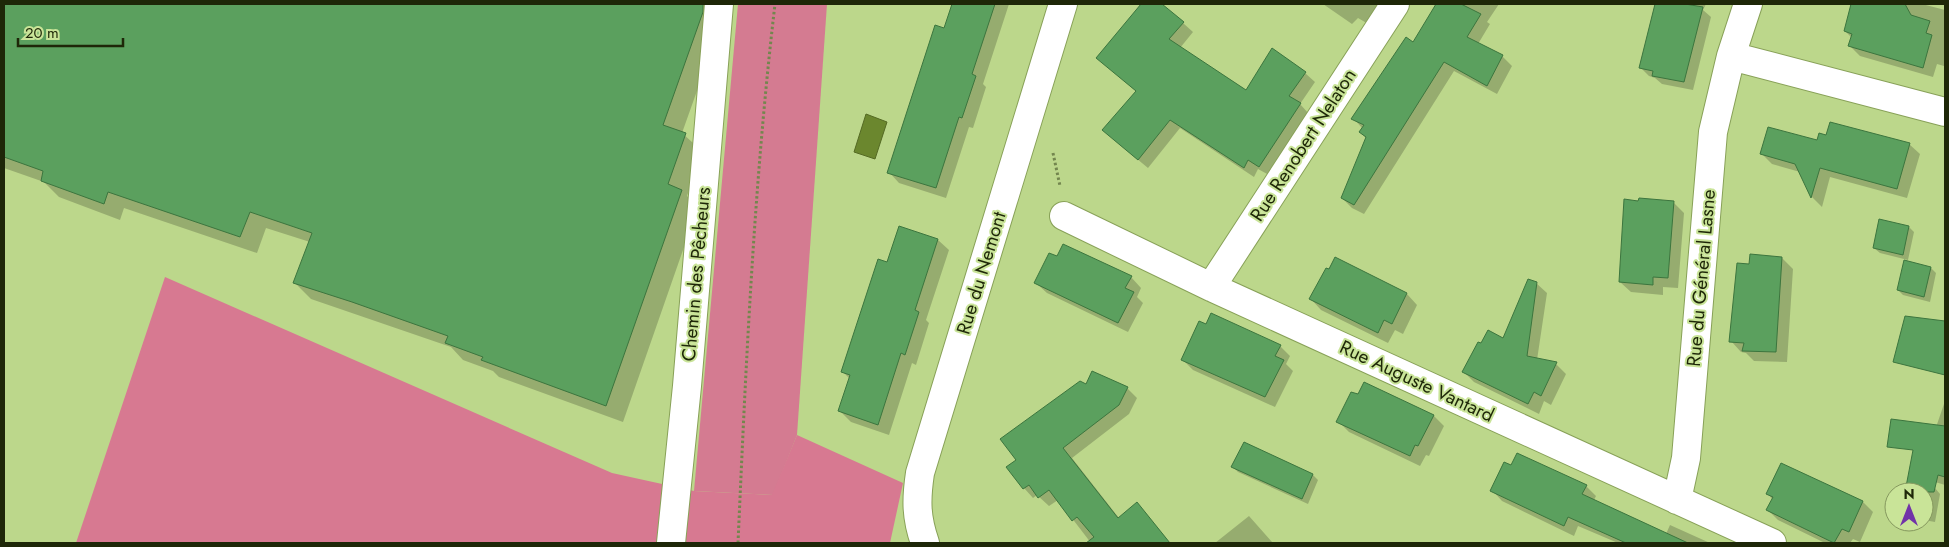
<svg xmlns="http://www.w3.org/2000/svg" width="1949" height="547" font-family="Jost,sans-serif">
<rect width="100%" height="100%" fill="#bcd78b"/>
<path fill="#d47b91" d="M738 4H827L797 435 773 495 694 491Z"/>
<path fill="#d77991" d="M165 277 612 473 694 491 772 495 797 435 903 483 890 543H76Z"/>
<path fill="#6b872e" stroke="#546a23" d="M866 114 887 122 875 159 854 152Z"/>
<path fill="#0003" d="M4 4H721L719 29 682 133 702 151 687 196 698 207 623 422 499 377 493 371 463 360 451 347 311 299 295 283 310 242 266 228 257 253 124 208 120 220 59 197 44 182 4 168Z
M953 4H1009L983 84 986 87 973 128 969 127 946 198 899 183 889 172 945 29Z
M1142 4H1160L1183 23 1193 32 1180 48 1246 91 1305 73 1315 82 1300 104 1309 114 1269 175 1258 169 1254 177 1180 128 1148 168 1113 139 1137 92 1097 57Z
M1323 4H1383L1370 25 1358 18 1352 24Z
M1437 4H1499L1487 22 1490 24 1478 44 1502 56 1512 66 1497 94 1454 71 1364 214 1352 208 1342 198 1367 139 1360 132 1363 129 1353 118 1414 44Z
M1656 4H1706L1703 10 1711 17 1693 90 1662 84 1655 78 1649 76 1640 67Z
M1852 4H1922L1945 10 1944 66 1937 64 1933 77 1860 56 1850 46 1852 38 1845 31Z
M1818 142 1909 144 1920 154 1907 198 1830 177 1822 207 1812 197 1800 172 1772 164 1762 154Z
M1673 202 1684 213 1678 288 1663 287V295L1631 292 1620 282Z
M899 227 938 240 949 250 926 320 929 323 916 365 912 363 889 435 851 422 840 411 850 379 843 372 887 264Z
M1909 227 1914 232 1908 260 1880 253 1874 248Z
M1335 258 1407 294 1417 305 1403 334 1395 330 1388 343 1321 310 1311 299Z
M1782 258 1793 269 1787 362 1754 361 1746 353 1741 352 1731 341 1751 266Z
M1931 268 1936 273 1930 302 1903 295 1898 290Z
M1131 277 1141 288 1137 297 1143 303 1128 332 1047 293 1036 283Z
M1536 283 1547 293 1537 360 1556 364 1566 374 1551 405 1544 401 1539 414 1474 382 1464 372 1482 345 1504 339Z
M1280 346 1290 356 1286 364 1293 371 1275 407 1193 370 1183 360Z
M1087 386 1127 388 1137 398 1129 414 1072 458 1119 518 1146 514 1166 538 1159 543H1091L1058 500 1049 506 1037 495 1033 498 1024 488 1018 461Z
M1945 401V485L1932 481 1921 471Z
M1434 416 1444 426 1429 456 1426 455 1420 466 1349 432 1338 421Z
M1245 444 1313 475 1318 480 1308 504 1238 472 1233 467Z
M1781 465 1863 502 1873 512 1860 542 1853 539 1850 543H1825L1778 520 1768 510 1773 500 1767 493Z
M1586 486 1596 496 1594 500 1666 534 1670 525 1710 543H1618L1578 526 1574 536 1502 501 1492 490Z
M1935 488 1940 494 1935 522 1924 520V492H1906Z
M1249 516 1273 543H1215Z"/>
<path fill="#5ba05e" stroke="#3c753e" d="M4 4H703V12L663 125 686 133 668 184 682 190 606 406 481 360 483 357 445 343 448 336 352 302 293 283 312 233 250 212 240 237 108 192 104 204 41 181 43 171 4 157Z
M952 4H995L972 74 976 76 962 118 959 117 936 188 887 173 935 25 944 28Z
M1141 4H1162L1184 22 1169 39 1246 90 1272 48 1306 72 1289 96 1301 103 1259 167 1248 160 1244 168 1170 120 1138 160 1102 130 1136 91 1096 58Z
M1436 4H1461L1481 14 1467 37 1503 55 1487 86 1444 62 1354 205 1341 198 1366 137 1359 132 1364 125 1351 119 1406 37 1413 42Z
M1655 4H1685L1703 7 1684 82 1652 76 1653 71 1639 68Z
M1851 4H1905L1911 15 1930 21 1926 33 1932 35 1923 68 1848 46 1852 34 1844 31Z
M1830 122 1910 143 1897 189 1820 168 1811 198 1795 164 1760 154 1768 127 1817 140 1819 133 1826 135Z
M1639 198 1674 201 1668 278 1653 277V285L1619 282 1624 199 1638 201Z
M1879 219 1909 226 1903 255 1873 248Z
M899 226 938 239 915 310 919 312 905 355 901 353 878 425 838 411 850 375 841 372 878 259 887 262Z
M1063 244 1132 276 1125 288 1134 292 1118 323 1034 283 1049 253 1057 256Z
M1750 254 1782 257 1776 352 1742 351 1744 343 1729 342 1737 263 1749 264Z
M1335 257 1407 293 1392 324 1384 320 1378 333 1309 299 1326 268 1329 269Z
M1904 260 1931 267 1924 297 1897 290Z
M1528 279 1537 282 1527 356 1557 362 1541 396 1534 392 1528 404 1462 372 1478 342 1481 343 1488 330 1503 338Z
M1211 313 1281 345 1275 356 1284 360 1265 397 1181 360 1199 321 1206 324Z
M1905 316 1945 321V375L1893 362Z
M1092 371 1128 387 1119 405 1063 448 1118 518 1137 502 1170 543H1086L1094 537 1077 517 1072 521 1049 490 1038 498 1029 485 1023 489 1006 467 1016 460 1000 439 1080 381 1086 384Z
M1364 382 1434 415 1418 446 1415 445 1410 456 1336 422 1351 392 1358 394Z
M1891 419 1945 426V477L1938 475 1934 492H1905L1913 450 1887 447Z
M1244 442 1313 474 1302 499 1231 467Z
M1517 453 1587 485 1582 494 1688 543H1626L1568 517 1564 526 1490 491 1504 462 1511 465Z
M1781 463 1863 501 1849 532 1842 529 1834 543 1766 510 1773 497 1766 494Z"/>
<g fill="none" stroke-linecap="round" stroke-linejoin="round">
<defs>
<path id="minor" d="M1731 56 1945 112
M1064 216 1211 287 1772 543
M1211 287 1395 4
M1677 500 1686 458 1713 132 1731 56 1748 4
M671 543 687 386 719 4
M925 543C916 517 916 500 920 473L1063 4"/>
</defs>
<use href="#minor" stroke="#88a158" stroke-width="30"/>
<path stroke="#73864e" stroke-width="3" stroke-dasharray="2.5 2.5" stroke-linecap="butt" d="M1053 153 1060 186
M738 543C746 363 754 183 775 4"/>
<use href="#minor" stroke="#fff" stroke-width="28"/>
</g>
<g text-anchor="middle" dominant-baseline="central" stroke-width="4" stroke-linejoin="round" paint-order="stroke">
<g font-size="19" fill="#1e2708" stroke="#c9e498">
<text transform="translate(1303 145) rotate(-57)">Rue Renobert Nelaton</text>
<text transform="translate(981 273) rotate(-73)">Rue du Nemont</text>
<text transform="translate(696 274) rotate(-85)">Chemin des Pêcheurs</text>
<text transform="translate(1701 278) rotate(-85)">Rue du Général Lasne</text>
<text transform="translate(1417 381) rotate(25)">Rue Auguste Vantard</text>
</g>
</g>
<rect width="1949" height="547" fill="none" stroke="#1e2708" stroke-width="10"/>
<g transform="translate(1909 507)"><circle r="24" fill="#c9e498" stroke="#85985e"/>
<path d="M0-4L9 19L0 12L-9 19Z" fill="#7133a8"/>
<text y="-8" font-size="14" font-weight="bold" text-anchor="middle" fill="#1e2708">N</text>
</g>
<path d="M18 38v8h105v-8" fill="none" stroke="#1e2708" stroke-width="2.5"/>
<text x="25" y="38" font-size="15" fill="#1e2708" stroke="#c9e498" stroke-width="4" paint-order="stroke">20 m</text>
</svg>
